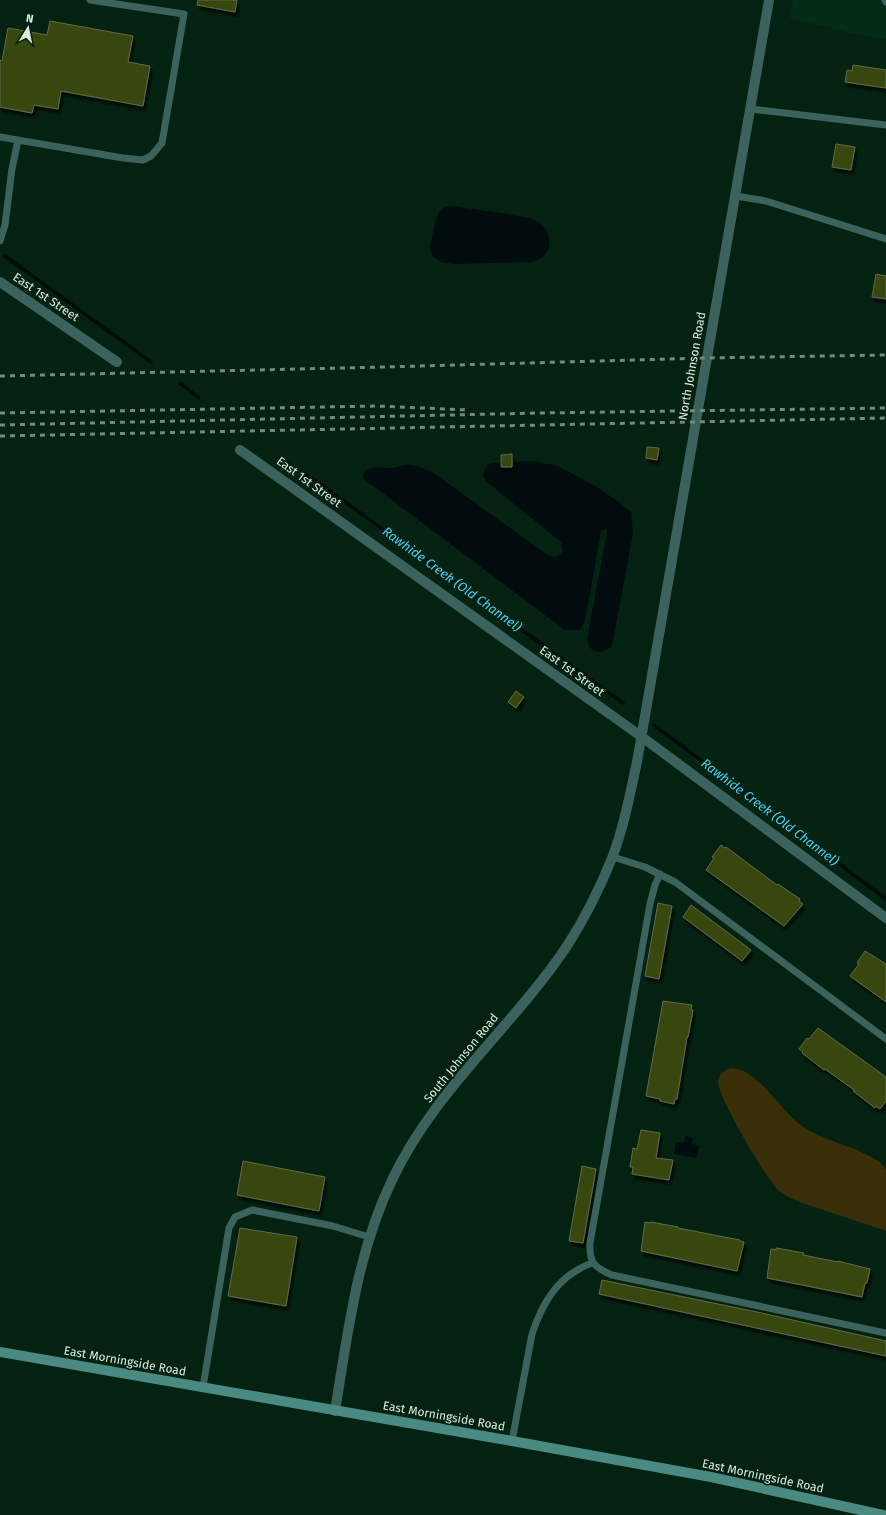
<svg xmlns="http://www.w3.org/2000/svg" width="886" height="1515" font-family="'Fira Sans',sans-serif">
<defs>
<filter id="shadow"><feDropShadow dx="2.5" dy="4.5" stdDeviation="1" flood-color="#0009"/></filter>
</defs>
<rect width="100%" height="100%" fill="#042211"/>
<path fill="#042b15" d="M793 0H886V39L851 33 790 18Z"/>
<path fill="#392e08" d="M730 1068C756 1068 778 1106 797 1122 820 1141 850 1144 875 1159 879 1161 883 1166 886 1169V1231L799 1202C792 1199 784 1195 778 1190 765 1177 720 1100 718 1083 718 1075 723 1071 730 1068Z"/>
<path fill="#020b0e" d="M449 206C468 208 488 211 507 214 516 216 528 216 537 221 556 233 553 258 531 262L455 264 441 262 435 258 431 253 430 246 436 220 439 212 444 208Z
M532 461 558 466 597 487 620 503 631 512 633 533 612 646C601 655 590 655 587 639L607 533 606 529H604L601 531 585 621 580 630H565L364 479 363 474C371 464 381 469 392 468 398 468 405 464 411 465 418 466 425 469 432 472L549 556C556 558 558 557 563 551L561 542 487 482 483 476C484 470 485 466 492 463Z
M686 1136 693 1138 692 1144 699 1146 696 1158 674 1154 676 1142 684 1143Z"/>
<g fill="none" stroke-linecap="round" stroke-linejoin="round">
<path stroke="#020b0e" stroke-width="3.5" d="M5 256 151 362
M180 383 199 398
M279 458 319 483 623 703
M654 725 886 899"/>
</g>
<path fill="#39470f" stroke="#606a4a" filter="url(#shadow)" d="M198 0H237L235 12 197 5Z
M50 21 133 36 128 62 150 66 143 106 61 91 58 109 34 105 32 113 0 107V60L2 61 8 28 47 35Z
M853 65 886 70V88L845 82 847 70 852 71Z
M836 144 855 147 851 170 832 167Z
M876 274 886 276V299L872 297Z
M647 447 659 448 657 460 646 458Z
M512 454V467H501V455Z
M516 691 524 697 516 708 508 702Z
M721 845 725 848 726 847 777 885 778 884 800 899 799 901 803 904 784 926 706 870 714 858 712 857Z
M658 903 672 906 659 979 645 976Z
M691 905 751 950 742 961 683 917Z
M865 951 886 964V1002L850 976 859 964 857 963Z
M663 1001 692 1005 691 1010H693L688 1037H687L677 1099H675L674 1104 660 1101V1099L646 1096Z
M818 1028 886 1077V1101L880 1109 876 1106 875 1108 853 1091 854 1090 825 1069 824 1070 802 1053 803 1052 799 1049 807 1038 809 1039Z
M641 1130 660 1133 656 1158 673 1160 669 1180 632 1174 633 1167H630L633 1148 637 1149Z
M243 1161 325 1177 319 1211 237 1195Z
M582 1166 596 1169 583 1243 569 1241Z
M645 1222 651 1223V1222L678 1227V1228L740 1240V1241L744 1242 737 1271 641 1251Z
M240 1228 297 1237 286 1306 228 1296Z
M776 1248 804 1253 803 1255 838 1262V1261L870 1269 867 1283H865L862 1297 767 1278 771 1249 776 1250Z
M602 1280 757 1312 886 1341V1356L599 1294Z"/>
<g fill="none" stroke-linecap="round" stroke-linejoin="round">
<path stroke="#3b625d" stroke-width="7" d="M885 0 886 2
M751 109 886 125
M0 137 123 158 143 160 151 156 162 143 184 14 90 0
M736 196 766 201 886 239
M0 241 5 225 12 169 18 140
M613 857 645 867 675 882 886 1039
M660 874 655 885 650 904 590 1243C589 1263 594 1267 612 1275L886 1333
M203 1387 229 1228 235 1217 252 1210 333 1226 369 1237
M512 1441 532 1334C543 1301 559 1275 592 1263"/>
<path stroke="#3b625d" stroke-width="10" d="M0 282 117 362
M240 450 642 737 886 918
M335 1411C348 1332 357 1253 392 1180 435 1089 512 1028 567 946 585 918 600 888 612 858 624 827 630 794 637 762L769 0"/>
<path stroke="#498a82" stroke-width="10" d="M0 1352 512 1441 711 1477 883 1515"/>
<path stroke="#738a7b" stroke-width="3" stroke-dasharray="5 5" stroke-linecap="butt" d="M0 376 384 367 706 358 886 355
M0 413 377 406 468 410
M0 425 540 413 886 408
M0 436 886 418"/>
</g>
<g text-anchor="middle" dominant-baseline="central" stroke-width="3.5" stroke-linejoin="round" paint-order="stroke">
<g font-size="12" fill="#d9eadd" stroke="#042211">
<text transform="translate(46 297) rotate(34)">East 1st Street</text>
<text transform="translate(692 366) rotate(-80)">North Johnson Road</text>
<text transform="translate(309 482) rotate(36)">East 1st Street</text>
<text transform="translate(572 671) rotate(36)">East 1st Street</text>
<text transform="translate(461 1058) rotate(-51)">South Johnson Road</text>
<text transform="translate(125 1361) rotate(10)">East Morningside Road</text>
<text transform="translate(444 1416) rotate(10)">East Morningside Road</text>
<text transform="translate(763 1476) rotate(12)">East Morningside Road</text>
</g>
<g font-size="13" font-style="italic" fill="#3ed3f5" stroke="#042211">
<text transform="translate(452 579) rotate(36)">Rawhide Creek (Old Channel)</text>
<text transform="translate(770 812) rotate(37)">Rawhide Creek (Old Channel)</text>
</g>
</g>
<g transform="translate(28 28) rotate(10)" stroke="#042211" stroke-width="3" paint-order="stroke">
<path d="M0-3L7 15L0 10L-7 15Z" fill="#d9eadd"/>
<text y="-6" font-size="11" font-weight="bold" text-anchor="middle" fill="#d9eadd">N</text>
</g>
</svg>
